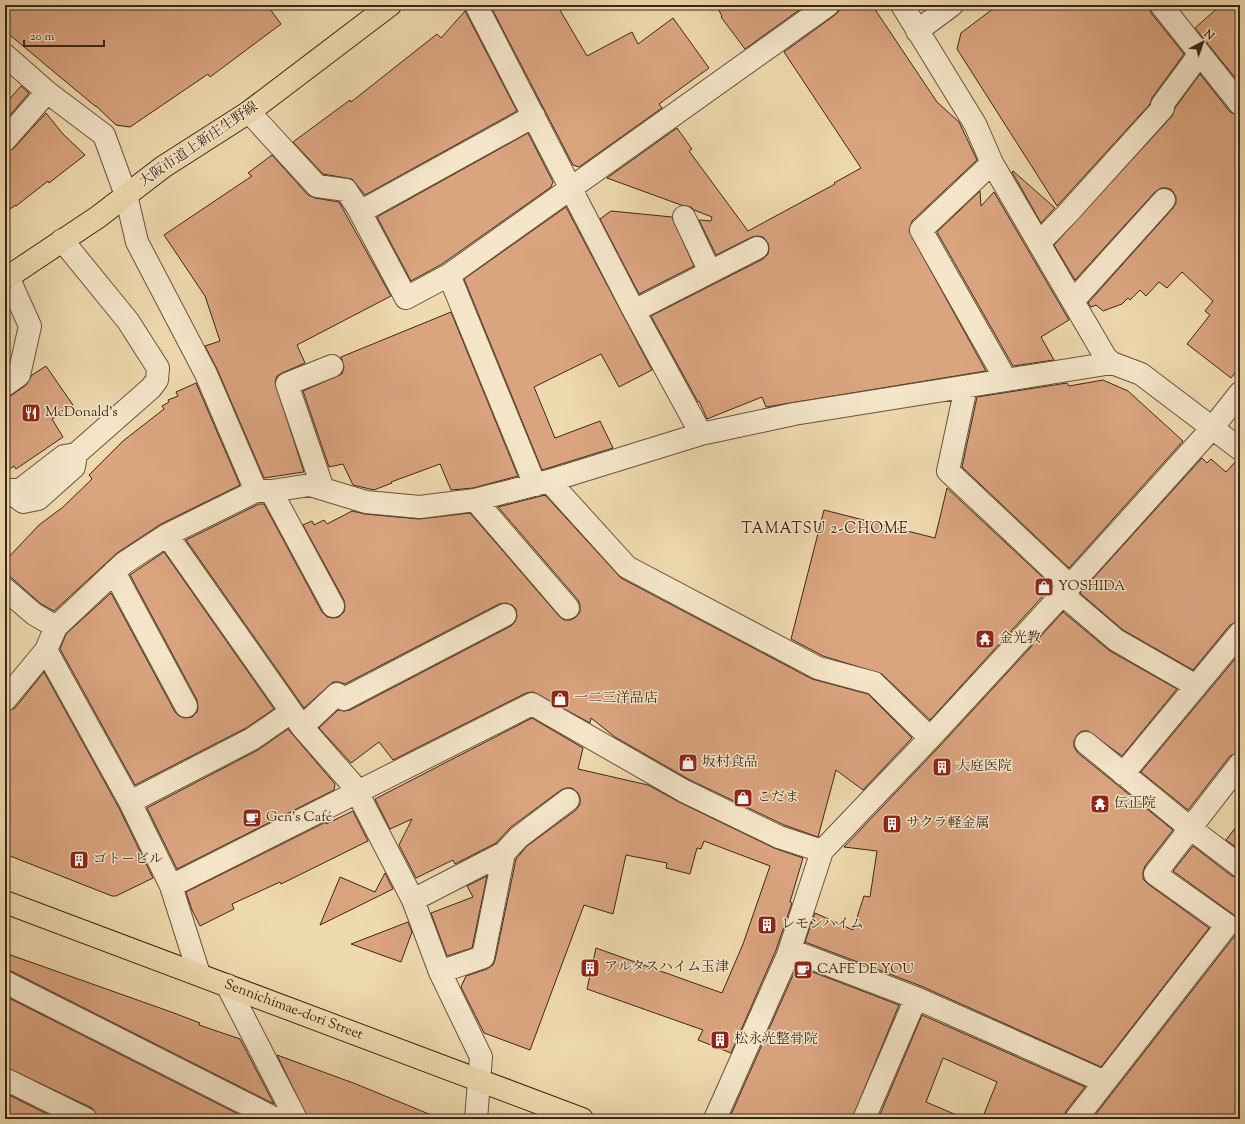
<svg xmlns="http://www.w3.org/2000/svg" width="1245" height="1124" font-family="'Sorts Mill Goudy','Noto Serif JP',serif">
<rect width="100%" height="100%" fill="#efd9ae"/>
<filter id="stains"><feTurbulence type="fractalNoise" baseFrequency=".005" numOctaves="4"/><feColorMatrix values="0 0 0 0 .2 0 0 0 0 .09 0 0 0 0 .02 0 0 0 .5 -.17"/></filter>
<radialGradient id="worn" r=".72"><stop offset=".6" stop-color="#630" stop-opacity="0"/><stop offset="1" stop-color="#630" stop-opacity=".3"/></radialGradient>
<path fill="#daa47f" stroke="#3c2617" d="M5 5H267L281 24 210 77 208 74 130 127 116 125 96 106H95L5 31Z
M490 5H557L587 56 632 32 638 44 673 18 709 68 659 104 662 108 579 167 573 165Z
M716 5H806L745 49 721 17 722 16Z
M840 5H872L937 102 959 122 977 160 912 221 909 231 986 371 766 407 762 397 707 419 699 401 698 402 651 316 763 259 768 254 769 248 768 243 763 237 757 236 752 237 716 255 699 220 711 221 712 217 694 210 691 207 681 205 607 178 677 128 692 149 689 151 748 231 835 184 834 183 861 168 784 52 835 15 839 11Z
M998 5H1149L1151 13 1184 54 1152 98 1150 104 1057 206 957 49 961 33Z
M1221 5H1240V84L1195 28Z
M465 11 517 111 365 195 352 179 323 174 293 142 350 100 351 102 437 34 441 38Z
M1200 74 1230 112 1240 116V366L1231 378 1187 344 1210 315 1205 311 1213 301 1182 272 1167 288 1159 282 1146 296 1140 290 1130 300 1128 298 1122 304 1103 311 1096 305 1091 307 1088 303 1173 208 1176 203V197L1172 190 1167 188H1161L1155 192 1075 280 1054 245 1172 116 1175 108Z
M21 86 29 93 5 121V104Z
M46 113 63 134 85 155 49 183 48 181 16 206V205L5 212V152L14 148Z
M528 133 553 182 551 187 442 264 411 281 377 217Z
M272 155 308 195 315 198 339 202 391 296 297 345 305 363 282 373 277 376 275 382 304 472 264 478 217 369 205 346 220 341 205 296 164 235 252 176 248 173Z
M1013 171 1055 208 1041 223 1012 172Z
M980 191 981 206 994 192 1069 320 1041 337 1054 360 1013 366 937 232Z
M566 207 652 370 619 387 601 354 534 387 555 438 600 421 613 448 542 470 464 279Z
M611 211 672 217 694 266 639 294 600 219Z
M451 312 518 476 473 488 451 490 440 464 391 482 392 483 374 490 353 485 343 464 329 467 303 391 342 374 344 367 341 357Z
M46 366 73 405 52 419 63 437 16 469 14 466 5 472V397L12 395 26 385 32 375Z
M1103 380 1128 391 1183 441 1069 568 962 467 977 397 1067 383 1069 386Z
M196 383 240 485 161 524 117 553 54 611 41 604 5 572V561L39 525 63 507 92 479 89 475 123 441 164 409 162 406 169 402 168 400 178 396 176 392Z
M1202 458 1207 463 1211 459 1226 472 1236 461H1240V621L1230 625 1193 670 1123 630 1080 593Z
M947 488 1052 586 930 720 882 674 823 656 791 639 824 510 935 538Z
M545 495 621 578 812 679 868 694 912 738 863 790 836 770 818 837 784 825 690 780 615 737 591 718 590 723 533 692 526 693 393 760 379 742 351 763 319 728 338 710 344 711 350 710 511 626 515 622 517 616 516 609 512 605 506 603 499 604 345 684 339 682H333L304 708 186 540 259 504H264L322 612 327 617 333 618 339 617 344 612 345 607 344 600 303 525 312 521 314 525 324 520 327 524 352 511 365 514 419 519 470 513 559 616 564 620H571L576 617 580 612V605L578 600 498 507Z
M164 552 274 709 246 728 135 785 60 649 66 634 111 593 175 712 179 716 185 718 192 717 197 712 198 707 197 700 130 575Z
M1063 612 1110 651 1177 689 1122 756 1088 731H1082L1077 735 1074 741V747L1078 753 1173 830 1145 866 1143 872V879L1148 884 1209 928 1101 1067 921 986 805 942 815 913 853 930 864 896 870 897 877 851 844 847 939 747Z
M1240 653V752L1230 756 1188 810 1141 772Z
M44 672 119 808 153 878 116 896H112L5 854V712L15 708Z
M532 718 583 748 578 769 648 785 679 802 774 848 803 858 790 902 792 903 776 950 731 1053 698 1040 703 1030 587 989 596 948 722 993 743 944 770 866 704 841 701 849 697 848 690 874 666 868 667 863 626 855 613 914 584 905 530 1050 484 1033 461 987 466 976 487 969 493 965 495 960 516 859 527 846 576 810 580 804V798L578 793 572 788H566L561 790 511 827 496 843 455 864 453 860 416 878 399 845 412 819 390 829 375 799Z
M288 729 335 784 334 790 177 869 147 808 258 750Z
M353 811 368 841 281 884 280 882 232 904 234 909 200 926 192 910 186 892 326 822V824Z
M1240 822V850L1226 840Z
M1193 846 1232 876 1240 878V1119H1092L1237 933 1239 927V920L1234 915 1173 871Z
M385 873 393 889 320 925 340 877 375 892Z
M487 876 472 948 447 956 431 913 473 897 467 886Z
M408 922 412 932 401 962 351 944Z
M5 953 174 1013 200 1023 199 1025 240 1039 274 1104 11 971 5 970Z
M797 966 899 1005 852 1119H729Z
M5 996 248 1119H103L98 1117 92 1108 5 1067Z
M922 1015 1085 1087 1066 1111 1064 1119H982L997 1082 943 1058 926 1102 966 1119H885L879 1117Z
M277 1055 356 1084 441 1119H308Z
M5 1093 55 1118 54 1119H5Z"/>
<g fill="none" stroke-linecap="round" stroke-linejoin="round">
<defs>
<path id="minor" d="M476 5 634 311 701 434
M902 5 975 124 992 163 1106 358 1112 363 1141 374 1240 449
M1161 5 1240 104
M917 31 952 5
M5 55 47 92 104 135 126 195 137 242 206 374 256 491
M249 112 317 186 346 190 358 208 406 298 449 275 828 5
M5 140 47 92
M992 163 921 230 1006 380
M360 212 534 116
M684 217 710 272
M1039 243 1068 213 1163 108 1162 105 1199 55
M449 275 535 485
M1073 301 1164 200
M634 311 757 248
M5 385 19 375 30 326 8 277
M966 387 948 471 1070 586
M549 481 627 567 818 668 874 683 930 738
M5 488 8 490H20L64 456 76 454 151 388 157 380 158 368 128 321 62 240
M323 489 287 384 332 366
M8 490 23 502 38 499 74 467 76 454
M271 491 333 606
M475 500 568 608
M167 535 302 727 353 785 357 792 413 900 440 972 481 1057 476 1119
M114 572 186 706
M5 589 34 614 56 627
M1062 594 1116 640 1196 686
M46 650 130 802 171 886 199 974
M5 700 46 650 56 627 124 563 167 535 256 491H271L310 485 366 502 420 507 475 500 549 481 701 434 794 414 1112 363
M302 727 337 694 344 699 505 615
M1086 743 1190 828 1240 866
M1123 774 1240 633
M130 802 252 739 291 712
M171 886 532 704 684 791 779 837 822 851
M413 900 504 853 519 837 568 800
M788 955 798 953 916 998 1105 1082
M440 972 483 957 504 853
M5 982 276 1119
M227 985 296 1119
M5 1079 86 1119
M715 1119 788 955 822 851 930 738 1070 586 1213 427 1240 393
M864 1119 916 998
M1076 1119 1227 925 1155 874 1240 764"/>
<g id="major">
<path d="M5 279 98 217 163 167 249 112 390 5"/>
<path id="s1" d="M5 902 582 1119"/>
</g>
</defs>
<use href="#minor" stroke="#69533d" stroke-width="24"/>
<use href="#major" stroke="#3c2617" stroke-width="24"/>
<use href="#minor" stroke="#f5e6ca" stroke-width="22"/>
<use href="#major" stroke="#efd9ae" stroke-width="22"/>
</g>
<defs>
<symbol id="restaurant-square" viewBox="-11 -11 22 22"><rect x="-9" y="-9" width="18" height="18" rx="4" fill="#8f2418" stroke="#f5e6ca"/><path d="M-5-6h1v4h1v-4h1v4h1v-4h1v5L-1.5 .5V6h-2V.5L-5-1ZM5-6V6H3V1.5H1.5Q1.5-4 5-6Z" fill="#fff"/></symbol>
<symbol id="shop-square" viewBox="-11 -11 22 22"><rect x="-9" y="-9" width="18" height="18" rx="4" fill="#8f2418" stroke="#f5e6ca"/><path d="M-5-2.5h2.3a2.7 3.5 0 0 1 5.4 0H5L5.5 6h-11ZM-1.5-2.5h3a1.5 2.3 0 0 0-3 0Z" fill="#fff"/></symbol>
<symbol id="temple-square" viewBox="-11 -11 22 22"><rect x="-9" y="-9" width="18" height="18" rx="4" fill="#8f2418" stroke="#f5e6ca"/><path d="M0-6L5-2H3V0L6.5 2.5H4V6H1.5V3h-3V6H-4V2.5H-6.5L-3 0V-2H-5Z" fill="#fff"/></symbol>
<symbol id="building-square" viewBox="-11 -11 22 22"><rect x="-9" y="-9" width="18" height="18" rx="4" fill="#8f2418" stroke="#f5e6ca"/><path d="M-4-6H4V6H1V3H-1V6H-4ZM-2.5-4.3h1.7v1.8h-1.7ZM.8-4.3h1.7v1.8H.8ZM-2.5-1h1.7V.8h-1.7ZM.8-1h1.7V.8H.8Z" fill="#fff"/></symbol>
<symbol id="cafe-square" viewBox="-11 -11 22 22"><rect x="-9" y="-9" width="18" height="18" rx="4" fill="#8f2418" stroke="#f5e6ca"/><path d="M-5.5-4.5H6V0H3Q3 3.5 0 3.5H-2.5Q-5.5 3.5-5.5 0ZM3-3.2v2h1.7v-2ZM-6 4.5H4V6H-6Z" fill="#fff"/></symbol>
</defs>
<g fill-rule="evenodd">
<use href="#restaurant-square" x="20" y="402" width="22" height="22"/>
<use href="#shop-square" x="1033" y="576" width="22" height="22"/>
<use href="#temple-square" x="974" y="628" width="22" height="22"/>
<use href="#shop-square" x="549" y="688" width="22" height="22"/>
<use href="#shop-square" x="677" y="752" width="22" height="22"/>
<use href="#building-square" x="931" y="756" width="22" height="22"/>
<use href="#shop-square" x="732" y="787" width="22" height="22"/>
<use href="#temple-square" x="1089" y="793" width="22" height="22"/>
<use href="#cafe-square" x="241" y="807" width="22" height="22"/>
<use href="#building-square" x="881" y="813" width="22" height="22"/>
<use href="#building-square" x="68" y="849" width="22" height="22"/>
<use href="#building-square" x="756" y="914" width="22" height="22"/>
<use href="#building-square" x="579" y="957" width="22" height="22"/>
<use href="#cafe-square" x="792" y="959" width="22" height="22"/>
<use href="#building-square" x="709" y="1029" width="22" height="22"/>
</g>
<g text-anchor="middle" dominant-baseline="central" stroke-width="3" stroke-linejoin="round" paint-order="stroke">
<g font-size="14" fill="#3c2617" stroke="#f5e6ca">
<text transform="translate(199 145) rotate(-34)">大阪市道上新庄生野線</text>
<text stroke="none"><textPath href="#s1" startOffset="308">Sennichimae-dori Street</textPath></text>
</g>
<g font-size="14" fill="#3c2617" stroke="#f5e6ca" text-anchor="start">
<text x="45" y="413">McDonald's</text>
<text x="1058" y="587">YOSHIDA</text>
<text x="999" y="639">金光教</text>
<text x="574" y="699">一二三洋品店</text>
<text x="702" y="763">坂村食品</text>
<text x="956" y="767">大庭医院</text>
<text x="757" y="798">こだま</text>
<text x="1114" y="804">伝正院</text>
<text x="266" y="818">Gen’s Café</text>
<text x="906" y="824">サクラ軽金属</text>
<text x="93" y="860">ゴトービル</text>
<text x="781" y="925">レモンハイム</text>
<text x="604" y="968">アルタスハイム玉津</text>
<text x="817" y="970">CAFE DE YOU</text>
<text x="734" y="1040">松永光整骨院</text>
</g>
<g font-size="15" letter-spacing="1" fill="#3c2617" stroke="#f5e6ca">
<text x="825" y="529">TAMATSU 2-CHOME</text>
</g>
</g>
<rect width="1245" height="1124" fill="none" stroke="#efd9ae" stroke-width="20"/>
<rect x="6" y="6" width="1233" height="1112" fill="none" stroke="#3c2617" stroke-width="2"/>
<rect x="10" y="10" width="1225" height="1104" fill="none" stroke="#3c2617"/>
<g transform="translate(1203 42) rotate(41)" stroke="#f5e6ca" stroke-width="3" paint-order="stroke">
<path d="M0-3L7 15L0 10L-7 15Z" fill="#3c2617"/>
<text y="-6" font-size="11" font-weight="bold" text-anchor="middle" fill="#3c2617">N</text>
</g>
<path d="M24 40v6h80v-6" fill="none" stroke="#3c2617" stroke-width="2"/>
<text x="30" y="40" font-size="12" fill="#3c2617" stroke="#f5e6ca" stroke-width="3" paint-order="stroke">20 m</text>
<rect width="100%" height="100%" filter="url(#stains)"/>
<rect width="100%" height="100%" fill="url(#worn)"/>
</svg>
